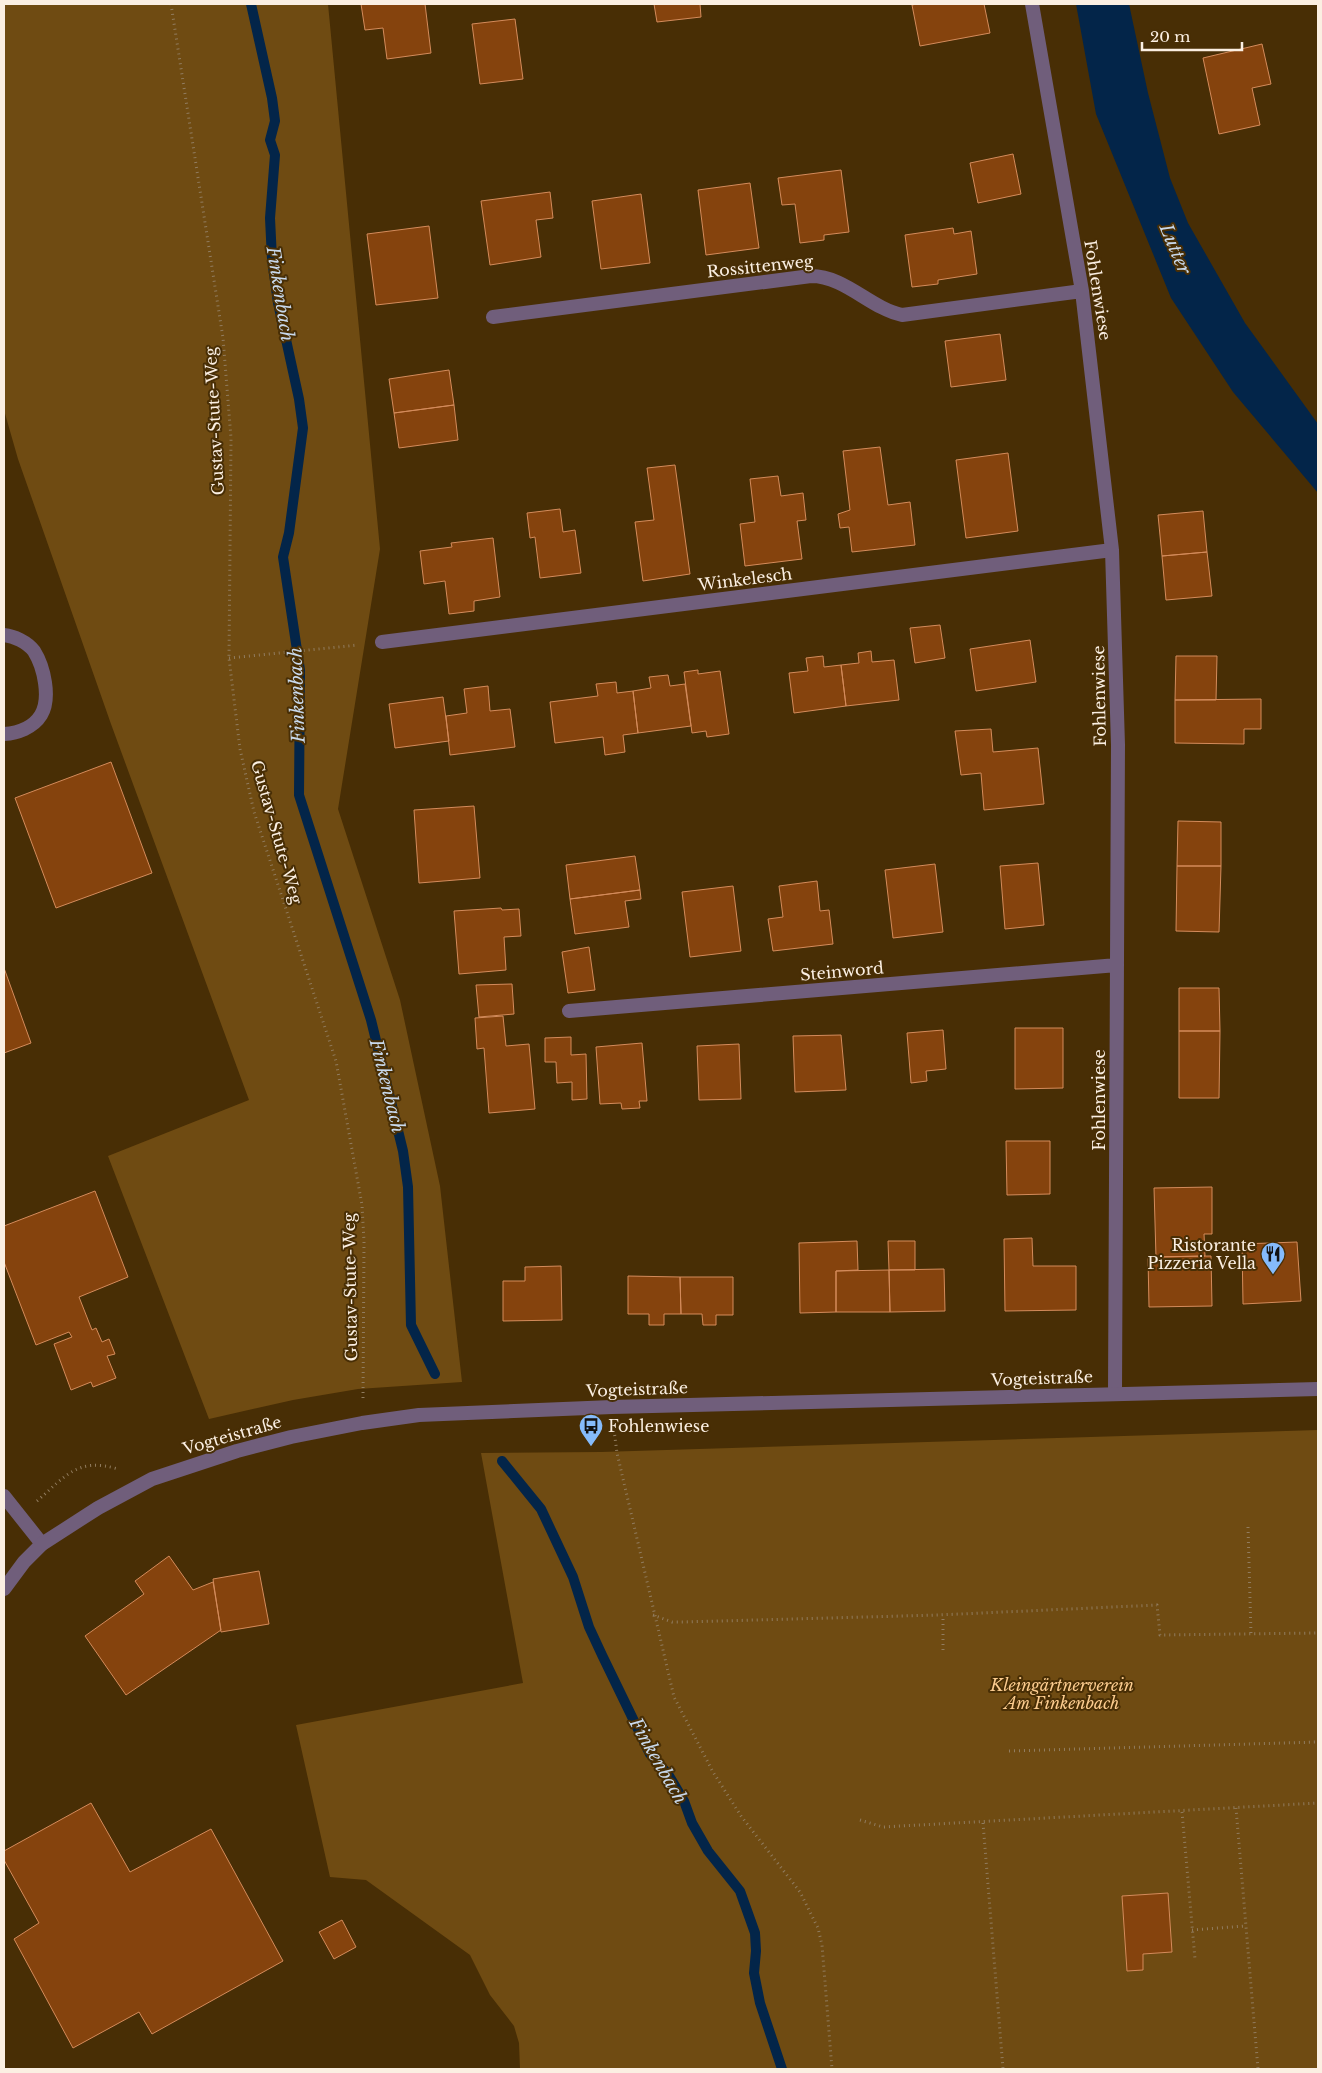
<svg xmlns="http://www.w3.org/2000/svg" width="1322" height="2073" font-family="'Libre Baskerville',serif">
<rect width="100%" height="100%" fill="#482e05"/>
<path fill="#6f4b12" d="M4 4H328L380 549 338 809 400 1000 440 1186 462 1382 358 1389 293 1400 209 1419 108 1156 249 1100 111 724 18 459 4 410Z
M1318 1430V2069H520L519 2043 514 2026 490 1995 470 1955 366 1880 330 1877 296 1725 523 1683 481 1453 601 1452Z"/>
<path fill="#032549" d="M1076 4H1129L1148 93 1170 178 1188 223 1245 323 1318 424V493L1233 392 1171 298 1096 114Z"/>
<g fill="none" stroke-linecap="round" stroke-linejoin="round">
<path stroke="#032549" stroke-width="10" d="M251 4 272 98 275 121 270 140 275 155 270 218 272 259 278 303 299 399 303 428 289 533 283 557 300 670 299 795 371 1020 403 1151 408 1187 411 1325 435 1374
M502 1461 541 1509 573 1577 589 1627 602 1655 650 1754 668 1774 684 1801 692 1823 708 1851 740 1891 755 1933 756 1951 754 1973 760 2003 782 2069"/>
</g>
<path fill="#85430d" stroke="#d48b5b" d="M361 4H425L431 53 387 59 383 28 365 30Z
M654 4H700L701 17 657 22Z
M917 4H984L990 33 920 46 912 5Z
M515 19 523 79 480 84 472 24Z
M1262 44 1271 84 1252 88 1260 125 1219 134 1203 58Z
M1013 154 1021 194 978 203 970 163Z
M841 170 849 232 824 235V240L800 243 795 204 782 205 778 178Z
M750 183 759 248 706 255 698 190Z
M550 192 553 218 536 220 541 257 490 265 481 201Z
M641 194 650 263 601 269 592 201Z
M429 226 438 298 376 305 367 234Z
M953 228 954 234 971 231 977 274 938 280V284L912 287 905 235Z
M1000 334 1006 380 951 387 945 341Z
M449 370 454 405 394 413 389 379Z
M454 405 458 440 399 448 394 413Z
M880 447 888 505 910 502 915 545 852 552 849 527 840 528 838 514 850 510 843 451Z
M1008 453 1018 531 966 538 956 460Z
M675 465 690 574 643 581 635 522 654 520 647 468Z
M778 476 781 496 803 493 806 520 797 521 802 559 745 566 740 524 755 522 750 479Z
M560 509 563 532 575 530 581 573 540 578 535 537 530 538 527 513Z
M1203 511 1207 552 1162 556 1158 515Z
M493 538 500 597 474 601V611L449 614 445 581 424 584 420 551 452 547 451 543Z
M1207 552 1212 596 1166 600 1162 556Z
M940 625 945 658 915 663 910 628Z
M1030 640 1036 682 976 691 970 649Z
M871 651 872 662 894 660 899 700 846 706 841 665 859 663 858 653Z
M823 656 824 667 841 665 846 706 794 713 789 673 808 671 806 658Z
M1176 656H1217L1216 700H1175Z
M698 670V674L720 671 729 734 707 737 706 731 692 733 684 672Z
M668 675 670 686 685 684 691 726 638 733 633 691 651 688 649 677Z
M616 682 617 693 633 691 638 733 623 735 625 752 605 755 603 737 555 743 550 702 598 696 596 684Z
M488 686 490 711 510 709 515 747 450 755 446 716 467 713 464 689Z
M443 697 449 741 395 748 389 704Z
M1261 699V729H1244V744L1175 743V700Z
M991 729 993 752 1038 748 1044 804 984 810 981 773 961 775 955 731Z
M111 762 152 873 56 908 15 798Z
M474 806 480 878 419 883 414 810Z
M1178 821 1221 822V866H1177Z
M635 856 640 890 570 899 566 865Z
M1038 863 1044 925 1005 929 1000 866Z
M935 864 943 932 893 938 885 870Z
M1177 866H1221L1219 932 1176 931Z
M817 881 820 911 829 910 833 944 773 951 768 919 783 917 779 886Z
M733 886 741 951 690 957 682 892Z
M640 890 641 899 625 901 629 927 575 934 570 899Z
M501 908 502 910 519 909 521 936 504 937 506 970 459 974 454 911Z
M589 947 595 990 568 993 562 952Z
M4 968 31 1043 4 1053Z
M512 984 514 1014 479 1017 476 985Z
M1179 988H1219L1220 1031H1179Z
M503 1016 506 1046 529 1044 535 1109 489 1113 484 1048 477 1049 475 1018Z
M1015 1028H1063V1088L1015 1089Z
M943 1030 946 1069 926 1071 927 1081 911 1083 907 1033Z
M1179 1031H1220L1219 1098H1179Z
M841 1035 846 1090 795 1092 793 1036Z
M571 1037V1055L586 1054 587 1099 572 1100V1082L557 1083 556 1062H545V1038Z
M642 1043 647 1101H639L640 1108 622 1109 621 1103 600 1104 596 1047Z
M739 1044 741 1099 699 1100 697 1046Z
M1006 1141H1050V1194L1007 1195Z
M1212 1187V1234H1204L1205 1256 1156 1257 1154 1188Z
M95 1191 128 1277 79 1297 92 1330 96 1328 102 1342 109 1339 115 1354 107 1356 116 1378 93 1387 91 1382 71 1390 54 1344 72 1337 69 1332 36 1345 4 1262V1226Z
M1032 1238 1033 1266H1076V1310L1005 1311 1004 1239Z
M857 1241 858 1270 836 1271V1312L800 1313 799 1243Z
M888 1241H915V1270H889Z
M1297 1242 1301 1301 1243 1304 1242 1244Z
M1211 1256 1212 1306 1149 1307 1148 1257Z
M561 1266 562 1320 503 1321V1281H525V1267Z
M944 1269 945 1311 890 1312 889 1270Z
M889 1270 890 1312H836V1271Z
M628 1276 680 1277 681 1314H664V1325H649V1314H628Z
M680 1277H733V1315H716V1325H703L702 1314H681Z
M169 1556 193 1590 213 1582 221 1630 126 1695 85 1636 144 1594 135 1581Z
M259 1571 269 1624 221 1632 213 1579Z
M91 1803 130 1872 211 1829 283 1961 152 2034 139 2012 73 2048 14 1939 39 1923 4 1860V1851Z
M1168 1893 1172 1952 1143 1954V1970L1127 1971 1122 1896Z
M342 1920 356 1947 334 1959 319 1932Z"/>
<g fill="none" stroke-linecap="round" stroke-linejoin="round">
<path stroke="#917c5f" stroke-width="3" stroke-dasharray="1 4" stroke-linecap="butt" d="M171 4 223 338 231 438 229 658 240 749 254 812 336 1061 362 1205 364 1241 363 1399
M229 658 358 645
M614 1430 617 1453 674 1697 713 1772 741 1816 800 1892 818 1928 822 1945 832 2069
M37 1501C66 1476 77 1457 118 1469
M1248 1527 1251 1634
M653 1615 672 1622H683L938 1615 1157 1605 1160 1635 1318 1633
M943 1650V1615
M1009 1751 1318 1742
M1236 1808 1258 2069
M1182 1812 1195 1959
M860 1820 883 1827 1318 1803
M983 1823 1003 2069
M1192 1930 1245 1926"/>
<path stroke="#705e7b" stroke-width="14" d="M4 635C14 636 27 642 34 651 44 667 51 698 41 715 33 728 17 733 4 734"/>
<path stroke="#705e7b" stroke-width="14" d="M1032 4 1082 291 1112 550 1118 745 1115 1393
M493 317 811 276C845 276 870 308 902 315L1082 291
M382 642 1112 550
M569 1011 1117 965
M4 1496 42 1544"/>
<path stroke="#705e7b" stroke-width="14" d="M4 1589 24 1562 42 1544 98 1508 152 1479 237 1451 291 1437 362 1423 419 1415 612 1407 1318 1389"/>
</g>
<defs>
<symbol id="restaurant-pin" viewBox="-11 -11 22 30"><path d="M0 17L-7.5 6A9.5 9.5 0 1 1 7.5 6Z" fill="#85bbfb" stroke="#482e05"/><path d="M-5-6h1v4h1v-4h1v4h1v-4h1v5L-1.5 .5V6h-2V.5L-5-1ZM5-6V6H3V1.5H1.5Q1.5-4 5-6Z" fill="#111"/></symbol>
<symbol id="bus-pin" viewBox="-11 -11 22 30"><path d="M0 17L-7.5 6A9.5 9.5 0 1 1 7.5 6Z" fill="#85bbfb" stroke="#482e05"/><path d="M-5-6H5V4H4V6H2V4H-2V6H-4V4H-5ZM-3.5-4V0h7V-4ZM-3.5 1.2v1.5H-2V1.2ZM2 1.2v1.5H3.5V1.2Z" fill="#111"/></symbol>
</defs>
<g fill-rule="evenodd">
<use href="#restaurant-pin" x="1259" y="1240" width="28" height="38"/>
<use href="#bus-pin" x="577" y="1412" width="28" height="38"/>
</g>
<g text-anchor="middle" dominant-baseline="central" stroke-width="4" stroke-linejoin="round" paint-order="stroke">
<g font-size="16" fill="#fbefe2" stroke="#482e05">
<text transform="translate(760 266) rotate(-6)">Rossittenweg</text>
<text transform="translate(1098 290) rotate(81)">Fohlenwiese</text>
<text transform="translate(214 421) rotate(-93)">Gustav-Stute-Weg</text>
<text transform="translate(745 579) rotate(-7)">Winkelesch</text>
<text transform="translate(1099 696) rotate(-91)">Fohlenwiese</text>
<text transform="translate(277 832) rotate(74)">Gustav-Stute-Weg</text>
<text transform="translate(842 971) rotate(-5)">Steinword</text>
<text transform="translate(1099 1100) rotate(-90)">Fohlenwiese</text>
<text transform="translate(350 1287) rotate(-91)">Gustav-Stute-Weg</text>
<text transform="translate(1042 1378) rotate(-2)">Vogteistraße</text>
<text transform="translate(637 1389) rotate(-2)">Vogteistraße</text>
<text transform="translate(232 1435) rotate(-16)">Vogteistraße</text>
</g>
<g font-size="16" fill="#fbefe2" stroke="#482e05" text-anchor="end">
<text x="1256" y="1245">Ristorante<tspan x="1256" dy="18">Pizzeria Vella</tspan></text>
<text x="608" y="1426" text-anchor="start">Fohlenwiese</text>
</g>
<g font-size="16" font-style="italic" fill="#fccc8f" stroke="#482e05">
<text x="1062" y="1685">Kleingärtnerverein<tspan x="1062" dy="18">Am Finkenbach</tspan></text>
</g>
<g font-size="18" font-style="italic" fill="#c9d9ec" stroke="#482e05">
<text transform="translate(1175 249) rotate(67)">Lutter</text>
<text transform="translate(280 294) rotate(81)">Finkenbach</text>
<text transform="translate(297 695) rotate(-92)">Finkenbach</text>
<text transform="translate(387 1086) rotate(76)">Finkenbach</text>
<text transform="translate(658 1761) rotate(60)">Finkenbach</text>
</g>
</g>
<rect width="1322" height="2073" fill="none" stroke="#fbefe2" stroke-width="10"/>
<path d="M1142 42v8h100v-8" fill="none" stroke="#fbefe2" stroke-width="2.5"/>
<text x="1150" y="42" font-size="15" fill="#fbefe2" stroke="#482e05" stroke-width="4" paint-order="stroke">20 m</text>
</svg>
